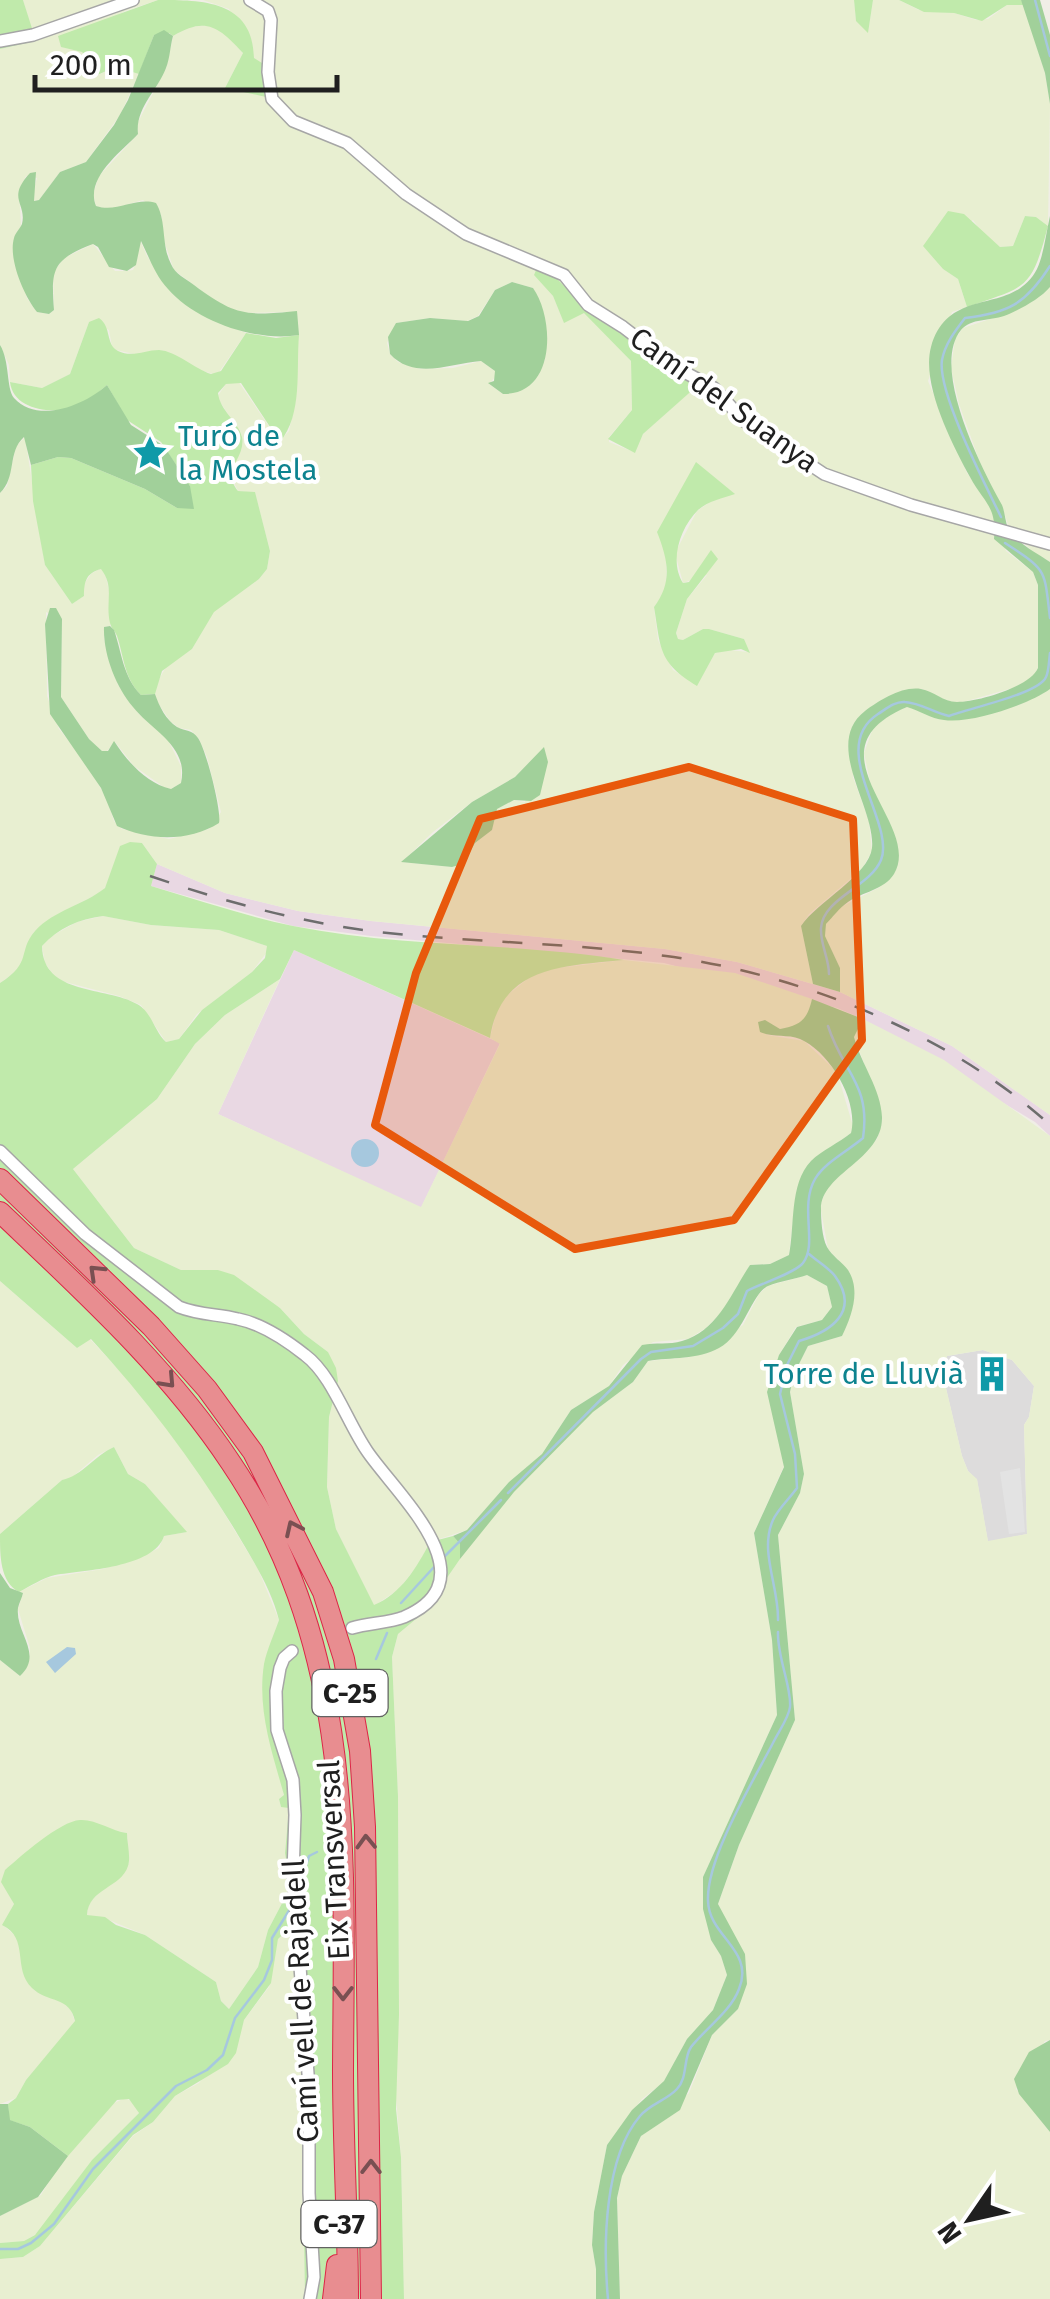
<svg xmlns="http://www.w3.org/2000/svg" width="1050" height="2299" font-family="'Fira Sans',sans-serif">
<rect width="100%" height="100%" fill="#f0eee6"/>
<path fill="#dddcdc" d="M983 1350 1012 1360 1034 1386 1029 1417 1024 1425 1027 1534 988 1542 977 1480 968 1471 962 1456 943 1376 947 1356Z"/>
<path fill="#e9d8e3" d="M157 864 225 893 298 911 371 921 665 949 737 962 840 992 952 1046 1050 1115V1136L1035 1122 863 1019 837 1008 664 963 371 936 293 926 151 886Z
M294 950 500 1043 421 1208 218 1114Z"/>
<path fill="#e8efd1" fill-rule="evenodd" d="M23 0H158L125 11 62 47 83 52 93 63 94 77 115 67 139 74 120 115 86 162 60 172 39 200 33 201 32 195 37 178 26 176 19 191 21 225 14 253 27 298 37 312 49 314 54 310 53 273 64 258 93 244 115 271H127L133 270 137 259 140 240 147 256 173 294 212 319 246 333 217 375 199 370 164 351 134 354 116 350 112 347 109 330 89 322 70 374 42 388 10 382 9 365 0 345V49L35 41Z
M203 0H854L856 20 868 32 873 0H899L919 10 954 13 976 20 988 19 1007 5H1024L1045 73 1050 104 1048 226 1036 217 1025 216 1013 246 1000 247 982 233 973 220 928 250 943 269 958 279 967 307 952 312 928 381 967 473 990 504 1006 551 1033 572 1038 585V668L1034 677 1023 685 974 699 959 703 947 701 922 689 875 704 858 718 853 777 869 821 872 851 862 869 809 914 801 926 813 984 737 962 665 949 371 921 298 911 225 893 157 864 142 843 120 852 108 884 101 892 57 915 34 932 19 969 0 983V493L7 486 16 446 25 437 45 565 72 604 84 596V584L91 574 101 568 105 573 110 595V626L104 627V639L118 685 139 714 167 738 181 766V783L171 789 165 788 134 766 115 742 107 751H102L89 739 61 697 62 619 46 612 47 696 59 729 85 761 107 799 114 821 122 829 169 839 209 829 221 812 207 757 199 739 191 730 179 728 170 721 156 700 154 688 166 667 192 649 214 611 259 579 267 569 270 551 255 493 238 491 231 477 232 463 241 449 242 436 217 397 226 384 238 381 279 441 289 431 296 398 297 312 242 313 224 308 174 270 164 241 161 214 143 200 108 210 96 206 93 194 99 176 138 134 137 124 166 68 173 36 188 27 208 25 225 33 243 53 225 88 266 96 254 58 229 9ZM535 275 696 386 643 434 634 452 609 442V437L632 410 631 361 584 312 564 322 553 296ZM512 282 533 288 545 360 529 385 503 394 489 384 496 376 495 371 481 361 453 368 420 369 398 362 390 354 387 343 396 323 430 318 467 321 478 316 495 290ZM697 462 710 502 697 511 675 553 683 583 707 575 687 599 676 633 678 639 683 640 703 629H709L744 639 748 652 729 650 715 653 697 685 673 670 658 640 654 607 667 590 666 555ZM543 749 525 802 514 800 496 809 492 830 475 843 463 864 452 867 402 862 433 832 472 802 515 777Z
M1050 287V562L1033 552 1009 528 1004 512 979 460 959 404 951 368 955 339 963 328 1014 311Z
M1050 689V1115L952 1046 840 992V968L825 936 826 924 841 907 880 887V804L872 791 864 753 873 728 891 713 907 707 953 720 1019 705Z
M103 916 151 925 219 930 267 946V952L252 972 197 1014 179 1039 166 1042 141 1005 119 996 65 982 54 976 45 963 42 946 50 937 77 922Z
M624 960 735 973 812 999 808 1015 797 1026 780 1029 764 1020 758 1022 767 1035 804 1041 837 1072 853 1126 851 1133 809 1163 794 1211 789 1255 770 1264 750 1265 728 1306 706 1328 688 1339 653 1342 623 1365 609 1386 571 1410 542 1454 509 1482 467 1530 430 1542 420 1562 399 1589 374 1606 336 1529 327 1487 329 1417 338 1381 328 1352 304 1334 280 1308 218 1270H181L134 1248 73 1169 157 1099 195 1044 225 1015 280 979 218 1114 421 1207 500 1044 490 1038 497 1010 504 998 530 977 550 969Z
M863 1019 944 1060 1050 1136V2040L1045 2041 1016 2089 1050 2132V2299H620L617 2198 622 2176 641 2136 689 2093 712 2035 738 2009 718 1904 739 1845 795 1720 778 1535 800 1493 804 1474 790 1392 794 1374 808 1346 842 1336 850 1273 828 1249 820 1205 827 1188 877 1139 882 1120 879 1103 854 1037ZM983 1350 1012 1360 1034 1386 1029 1417 1024 1425 1027 1534 988 1541 977 1479 968 1471 962 1456 943 1375 947 1356Z
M807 1275 827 1286 832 1307 822 1320 796 1327 779 1355 778 1433 784 1466 754 1533 772 1640 777 1715 703 1877 711 1940 721 1956 727 1975 713 2010 687 2039 664 2082 642 2099 607 2145 594 2212 592 2245 596 2269V2299H404L401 2157 395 2086 399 2015 398 1796 392 1657 398 1634 422 1614 473 1540 514 1492 593 1412 633 1382 648 1361 690 1357 743 1325 759 1294 768 1286Z
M0 1281 77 1348 90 1339 146 1399 204 1480 258 1569 279 1620 263 1674 284 1796 279 1799 281 1807H289L285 1853 290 1888 268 1930 258 1967 229 2009 221 2001 216 1982 145 1935 109 1920 87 1915 89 1903 129 1863 127 1833 72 1822 49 1835 9 1867 2 1882 14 1904 3 1925 19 1939 25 1976 35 1991 62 2002 71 2010 75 2022 26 2080 16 2098 0 2104V1660L20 1676 29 1660 30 1648 18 1609 23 1593 19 1592 47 1578 103 1569 143 1556 159 1548 164 1536 186 1532 145 1484 128 1474 114 1447 98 1455 70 1479 62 1480 0 1534Z
M292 1925 301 2045 305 2299H0V2259L23 2257 40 2246 133 2136 153 2122 175 2096 199 2083 239 2035 244 2020 269 1987 278 1939Z
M125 2098 132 2101 139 2113 92 2160 38 2233 24 2241 0 2243V2216L41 2195 61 2162 110 2105Z"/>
<path fill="#c0eaab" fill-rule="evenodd" d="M0 0H23L36 41 0 49Z
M158 0C202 0 253 0 254 58L262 63 266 97 225 88 243 53C219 27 206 16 173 36L169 33 154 35 139 74 115 67 93 77V63L82 52 61 47 58 36Z
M854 0H873L868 33 856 21Z
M899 0H1021L1024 5H1007L982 21 954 13 924 12Z
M948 211 964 214 1000 247 1013 246 1025 216 1036 217 1048 226C1031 291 1027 286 967 307L958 279 943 269 923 246Z
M537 268 556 278 595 316 697 386 643 434 635 453 608 439 632 410 631 361 584 313 564 323 553 296 534 275Z
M99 318C112 327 105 344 118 351 132 358 145 350 159 350 176 351 195 369 211 374L221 371 246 333 276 338 299 335C296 370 303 414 280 442L241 383 226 384 218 393C220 411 238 421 242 437 246 459 220 469 238 491L255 492 270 551 267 569 259 579 214 612 192 649 162 671 155 694 141 695C124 678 124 657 117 636 115 631 111 628 110 623 105 602 115 587 101 569 86 573 84 582 84 596L72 604 45 565 33 501 31 465 58 457 71 458 145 489 177 508 190 486 161 442 127 420 107 385C96 394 86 405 72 408 49 414 13 409 10 382L42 388 70 374 89 322Z
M696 462 735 494C723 498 708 501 698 510 680 528 669 561 683 583L689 582 711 550 718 559 687 599 676 633 678 639 683 640 703 629H709L744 639 750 653 741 649 715 653 697 686C658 662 661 649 654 607 673 582 668 560 657 532Z
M130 842 142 843 157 864 151 886C198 900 245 916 293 926 402 948 515 942 624 960 565 966 501 965 490 1038L294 950 280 979 225 1015 195 1044 157 1099 73 1169 134 1248 181 1270H218L234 1275 280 1308 304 1334 328 1352 336 1368 338 1381 329 1417 327 1487 336 1529 374 1605C401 1594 417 1567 430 1542L453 1536 460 1544V1559L422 1614 398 1634 392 1657 398 1796 399 2015 396 2109 401 2157 404 2299H305L301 2045 292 1926 278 1939 271 1983 244 2020 236 2053 228 2064 175 2096 153 2122 133 2135 40 2246 23 2257 0 2259V2243L24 2241 35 2235 92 2160 139 2113 129 2099 117 2100 68 2156 30 2127 9 2120 8 2104 16 2098 26 2080 75 2021C70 1996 47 2003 32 1988 12 1969 30 1938 2 1925L14 1904 1 1882 5 1870C20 1857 60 1821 80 1820 96 1819 111 1831 127 1833 127 1843 131 1857 128 1866 121 1888 89 1888 87 1915L105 1917 116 1925 145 1935 216 1982 221 2001 229 2009 258 1967 268 1930 290 1888 285 1853 289 1808 281 1807 279 1799 284 1795C272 1752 257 1710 264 1664 267 1649 274 1635 279 1620 271 1588 252 1559 235 1530 193 1461 146 1399 91 1339L77 1348 0 1281V983C33 962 17 952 35 931 54 910 84 905 105 888L120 846ZM103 916 151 925 219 930 267 946 265 958 252 972 202 1010 179 1039 166 1042C154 1031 152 1012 137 1004 106 986 43 996 42 946 58 928 79 919 103 916Z
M114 1447 128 1474 145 1484 187 1532 164 1536C154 1568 84 1570 55 1575 43 1578 30 1586 19 1592 0 1582 0 1556 0 1534L62 1480C82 1476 95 1455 114 1447Z"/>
<path fill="#a1d09a" d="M1021 0H1040L1050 35V104L1045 73Z
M164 30 173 36C170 47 170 58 166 68 158 90 135 108 138 134 120 153 85 178 96 206 117 213 135 197 156 203 167 221 161 245 171 264 175 274 186 279 194 285 235 316 247 316 297 311L299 335C256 342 197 322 168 289 155 275 149 257 141 241L136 265 127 271 109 267 98 247 93 244C52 260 51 269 54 310L49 314 37 312C24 296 8 259 14 238 15 233 20 229 22 224 27 203 6 199 30 173L36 172 34 201 39 200 60 172 86 162 114 125 128 100 154 35Z
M1050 216V287C1040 299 1019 310 1004 316 990 321 971 318 961 330 930 368 982 469 1002 505 1005 512 1005 521 1008 528 1016 543 1037 553 1050 562V689C1028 705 971 724 944 720 931 719 919 710 907 707 803 751 924 823 894 874 884 890 862 892 848 902 839 908 833 917 826 924L825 936 840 968V992L813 984 801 926C817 902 869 875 872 848 876 808 822 744 865 711 880 700 902 686 921 689 934 691 943 702 957 702 978 702 1030 687 1038 668V585L1033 572 994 539C997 506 984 503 970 477 952 444 921 384 931 347 949 284 1012 317 1037 269 1044 254 1046 233 1050 216Z
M512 282 533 288C555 319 556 395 503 394L488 383 494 381 495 371 481 361C451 363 415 381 390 354L388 337 396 323 430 318 468 321 479 316 495 290Z
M0 345C10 361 6 388 14 398 39 425 86 404 107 385L131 425 164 446 190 486 194 509 177 508 145 489 71 458 58 457 31 465 24 437C7 452 17 477 0 493Z
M50 608H56L62 619 61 697 89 739 102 751H108L114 741C127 761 146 783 171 789L181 783C189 746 152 731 133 707 116 687 103 654 104 627L110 626 114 630C122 653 123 677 141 695L155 694C159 706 166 720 177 727 186 732 192 729 198 738 206 749 222 812 219 823 189 842 149 841 117 826L101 788 50 714 45 624Z
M544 747 548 762 540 795 531 801 514 800 497 809 492 830 475 843 463 864 452 867 401 862 472 802 515 777Z
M812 999 863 1019 854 1037C861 1064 881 1089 882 1117 883 1160 821 1173 821 1209 821 1220 822 1237 827 1247 832 1256 842 1262 848 1270 861 1290 852 1316 842 1336L808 1346 794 1374 790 1392 804 1474 800 1493 778 1535 795 1720 739 1845 718 1904 745 1954 747 1984 738 2009 712 2035 680 2110 641 2136 622 2176 617 2198 620 2299H596V2269L592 2245 594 2212 607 2145 632 2110 664 2081 687 2039 713 2010 727 1975 721 1956 711 1940 703 1909V1877L777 1715 772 1640 754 1533 784 1467 767 1392 779 1355 797 1327 822 1320 832 1307 827 1286 807 1275C795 1279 780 1281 768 1286 751 1294 744 1335 719 1348 698 1360 671 1357 648 1361L633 1382 593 1412 514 1492 460 1559V1544L453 1536 467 1530 509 1482 542 1454 571 1410 609 1386 642 1345C656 1342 669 1345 682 1341 718 1331 731 1293 750 1265L770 1264 789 1255C795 1226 789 1184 811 1161 822 1150 839 1143 851 1133 859 1101 830 1052 800 1039 787 1034 773 1038 760 1032L758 1022 765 1020 780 1029C801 1025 807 1020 812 999Z
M0 1573 10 1588 23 1593C22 1598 19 1603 18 1608 15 1633 44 1654 20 1676L0 1660Z
M1050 2040V2132L1019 2094 1014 2079 1029 2052Z
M0 2104H8L10 2120 30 2127 68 2156 38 2197 0 2216Z"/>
<path fill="#e3e3e3" d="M1020 1468 1025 1532 1009 1534 1000 1472Z"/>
<path fill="#a6c8de" d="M351 1153a14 14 0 1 1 28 0a14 14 0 1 1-28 0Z
M67 1647 75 1648 76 1654 55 1673 46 1662Z"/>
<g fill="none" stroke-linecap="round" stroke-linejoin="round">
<path stroke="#a6c8de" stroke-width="2.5" d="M1035 0 1050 56
M1001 517C986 486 937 392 942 360 945 344 955 331 965 318 1008 313 1026 304 1050 266
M1005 543C1048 571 1044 569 1050 618
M829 974C829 958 820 944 821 928 823 898 870 887 881 860 896 823 826 748 878 714 886 709 895 701 905 702 921 703 934 713 949 716 969 708 1039 694 1046 677 1049 671 1049 660 1050 653
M508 1493 641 1359 651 1352 693 1346 723 1328 738 1314 747 1291C760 1284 795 1273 803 1263 818 1244 799 1207 815 1179 825 1162 848 1151 863 1138 871 1084 843 1073 828 1026
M443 1558 501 1500
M401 1603 434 1567
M778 1620C779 1587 759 1551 773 1520 778 1509 790 1498 797 1488L795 1454 780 1394 787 1365 799 1341C830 1332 861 1312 835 1276 828 1267 817 1261 809 1254
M376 1659 387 1633
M300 1883 309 1856 317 1852
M0 2249H18L31 2243 54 2224 93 2169 176 2086 207 2070 223 2055 235 2018 264 1980 272 1960V1938L290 1909
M608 2299C603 2246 604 2158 640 2116 650 2104 667 2100 677 2089 688 2077 683 2059 691 2047 706 2028 731 2011 739 1989 755 1950 709 1937 708 1901 706 1858 754 1780 774 1741 779 1731 789 1717 790 1707 792 1688 777 1657 778 1632"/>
<defs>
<path id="minor" d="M250 0 268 11 271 20 268 72 272 99 293 121 347 143 406 194 466 234 564 275 588 305 623 327 675 367 714 388 744 421 824 474 911 505 1050 544
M0 41 33 35 133 0
M0 1151 85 1234 179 1307C199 1315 218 1314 238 1319 263 1324 286 1340 305 1355 332 1375 347 1422 367 1451 396 1494 493 1579 404 1617 389 1623 368 1623 352 1628
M292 1651 284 1658 280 1668 276 1691 277 1730 293 1780 295 1815 293 1873 309 2087V2193L314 2277 310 2299"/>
<path id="motorway" d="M0 1179 151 1326 207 1389 253 1452 323 1592 344 1659 360 1751 365 1827 371 2299
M0 1212C82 1290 169 1369 231 1463 357 1650 344 1857 343 2071 343 2147 348 2223 348 2299
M333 2299 337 2265"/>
</defs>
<use href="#minor" stroke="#a6a6a6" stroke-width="14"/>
<use href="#motorway" stroke="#dc2546" stroke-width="22"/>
<use href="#minor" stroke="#fff" stroke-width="11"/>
<use href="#motorway" stroke="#e88d90" stroke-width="20"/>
<path stroke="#6d6d6d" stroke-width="2.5" stroke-dasharray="20 20" stroke-linecap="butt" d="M150 876C223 901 294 921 371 931 469 943 568 942 666 956 799 974 949 1033 1050 1125"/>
</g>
<defs><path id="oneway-chevron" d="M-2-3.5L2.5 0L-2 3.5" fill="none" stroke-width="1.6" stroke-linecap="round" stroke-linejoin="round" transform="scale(2.5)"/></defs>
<g stroke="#795052">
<use href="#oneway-chevron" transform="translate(96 1272) rotate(-136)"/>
<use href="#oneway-chevron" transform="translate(168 1381) rotate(47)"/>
<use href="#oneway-chevron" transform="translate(293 1528) rotate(-115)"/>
<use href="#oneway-chevron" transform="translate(366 1842) rotate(-92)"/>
<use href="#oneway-chevron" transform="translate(343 1993) rotate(90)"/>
<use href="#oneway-chevron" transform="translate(371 2167) rotate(-90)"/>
</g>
<path fill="#e8590c" fill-opacity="0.2" stroke="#e8590c" stroke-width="8" stroke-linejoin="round" d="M689 767 853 819 862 1040 734 1220 575 1249 375 1125 416 973 480 819Z"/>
<defs>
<symbol id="sight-bare" viewBox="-9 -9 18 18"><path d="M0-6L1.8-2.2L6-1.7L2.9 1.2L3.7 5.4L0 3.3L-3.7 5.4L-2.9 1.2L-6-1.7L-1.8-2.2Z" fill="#0f9aa8" stroke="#fff" stroke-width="2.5" paint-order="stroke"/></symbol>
<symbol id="building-bare" viewBox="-9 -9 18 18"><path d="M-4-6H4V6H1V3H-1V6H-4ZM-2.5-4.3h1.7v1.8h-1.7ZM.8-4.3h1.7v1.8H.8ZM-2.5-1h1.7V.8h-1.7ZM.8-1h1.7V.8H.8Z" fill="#0f9aa8" stroke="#fff" stroke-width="2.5" paint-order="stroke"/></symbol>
</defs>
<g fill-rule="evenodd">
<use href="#sight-bare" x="125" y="428" width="50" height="50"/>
<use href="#building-bare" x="967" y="1349" width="50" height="50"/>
</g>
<g text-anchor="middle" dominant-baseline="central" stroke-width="8" stroke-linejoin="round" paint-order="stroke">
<g fill="#fff" stroke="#626262" stroke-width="2.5">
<rect x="312.5" y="1670" width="75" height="46" rx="8"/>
<rect x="301.5" y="2201" width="75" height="46" rx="8"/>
</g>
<g font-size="28" font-weight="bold" fill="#1f1f1f">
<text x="350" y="1693">C-25</text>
<text x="339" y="2224">C-37</text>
</g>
<g font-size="30" fill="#1f1f1f" stroke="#fff">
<text transform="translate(724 400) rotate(36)">Camí del Suanya</text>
<text transform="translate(334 1860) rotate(-93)">Eix Transversal</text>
<text transform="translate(301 2001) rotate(-93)">Camí vell de Rajadell</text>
</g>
<g font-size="30" fill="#0d838f" stroke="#fff" text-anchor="start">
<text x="178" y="436">Turó de<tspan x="178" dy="34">la Mostela</tspan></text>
<text x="964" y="1374" text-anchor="end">Torre de Lluvià</text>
</g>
</g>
<g transform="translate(970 2219) rotate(236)" stroke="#ffffff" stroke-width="8" paint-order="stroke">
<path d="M0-8L18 38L0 25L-18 38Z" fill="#1f1f1f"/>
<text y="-15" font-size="28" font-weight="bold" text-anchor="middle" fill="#1f1f1f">N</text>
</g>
<path d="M35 75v15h302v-15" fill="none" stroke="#1f1f1f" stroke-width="5"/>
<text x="50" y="75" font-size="30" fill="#1f1f1f" stroke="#ffffff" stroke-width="8" paint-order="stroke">200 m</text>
</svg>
